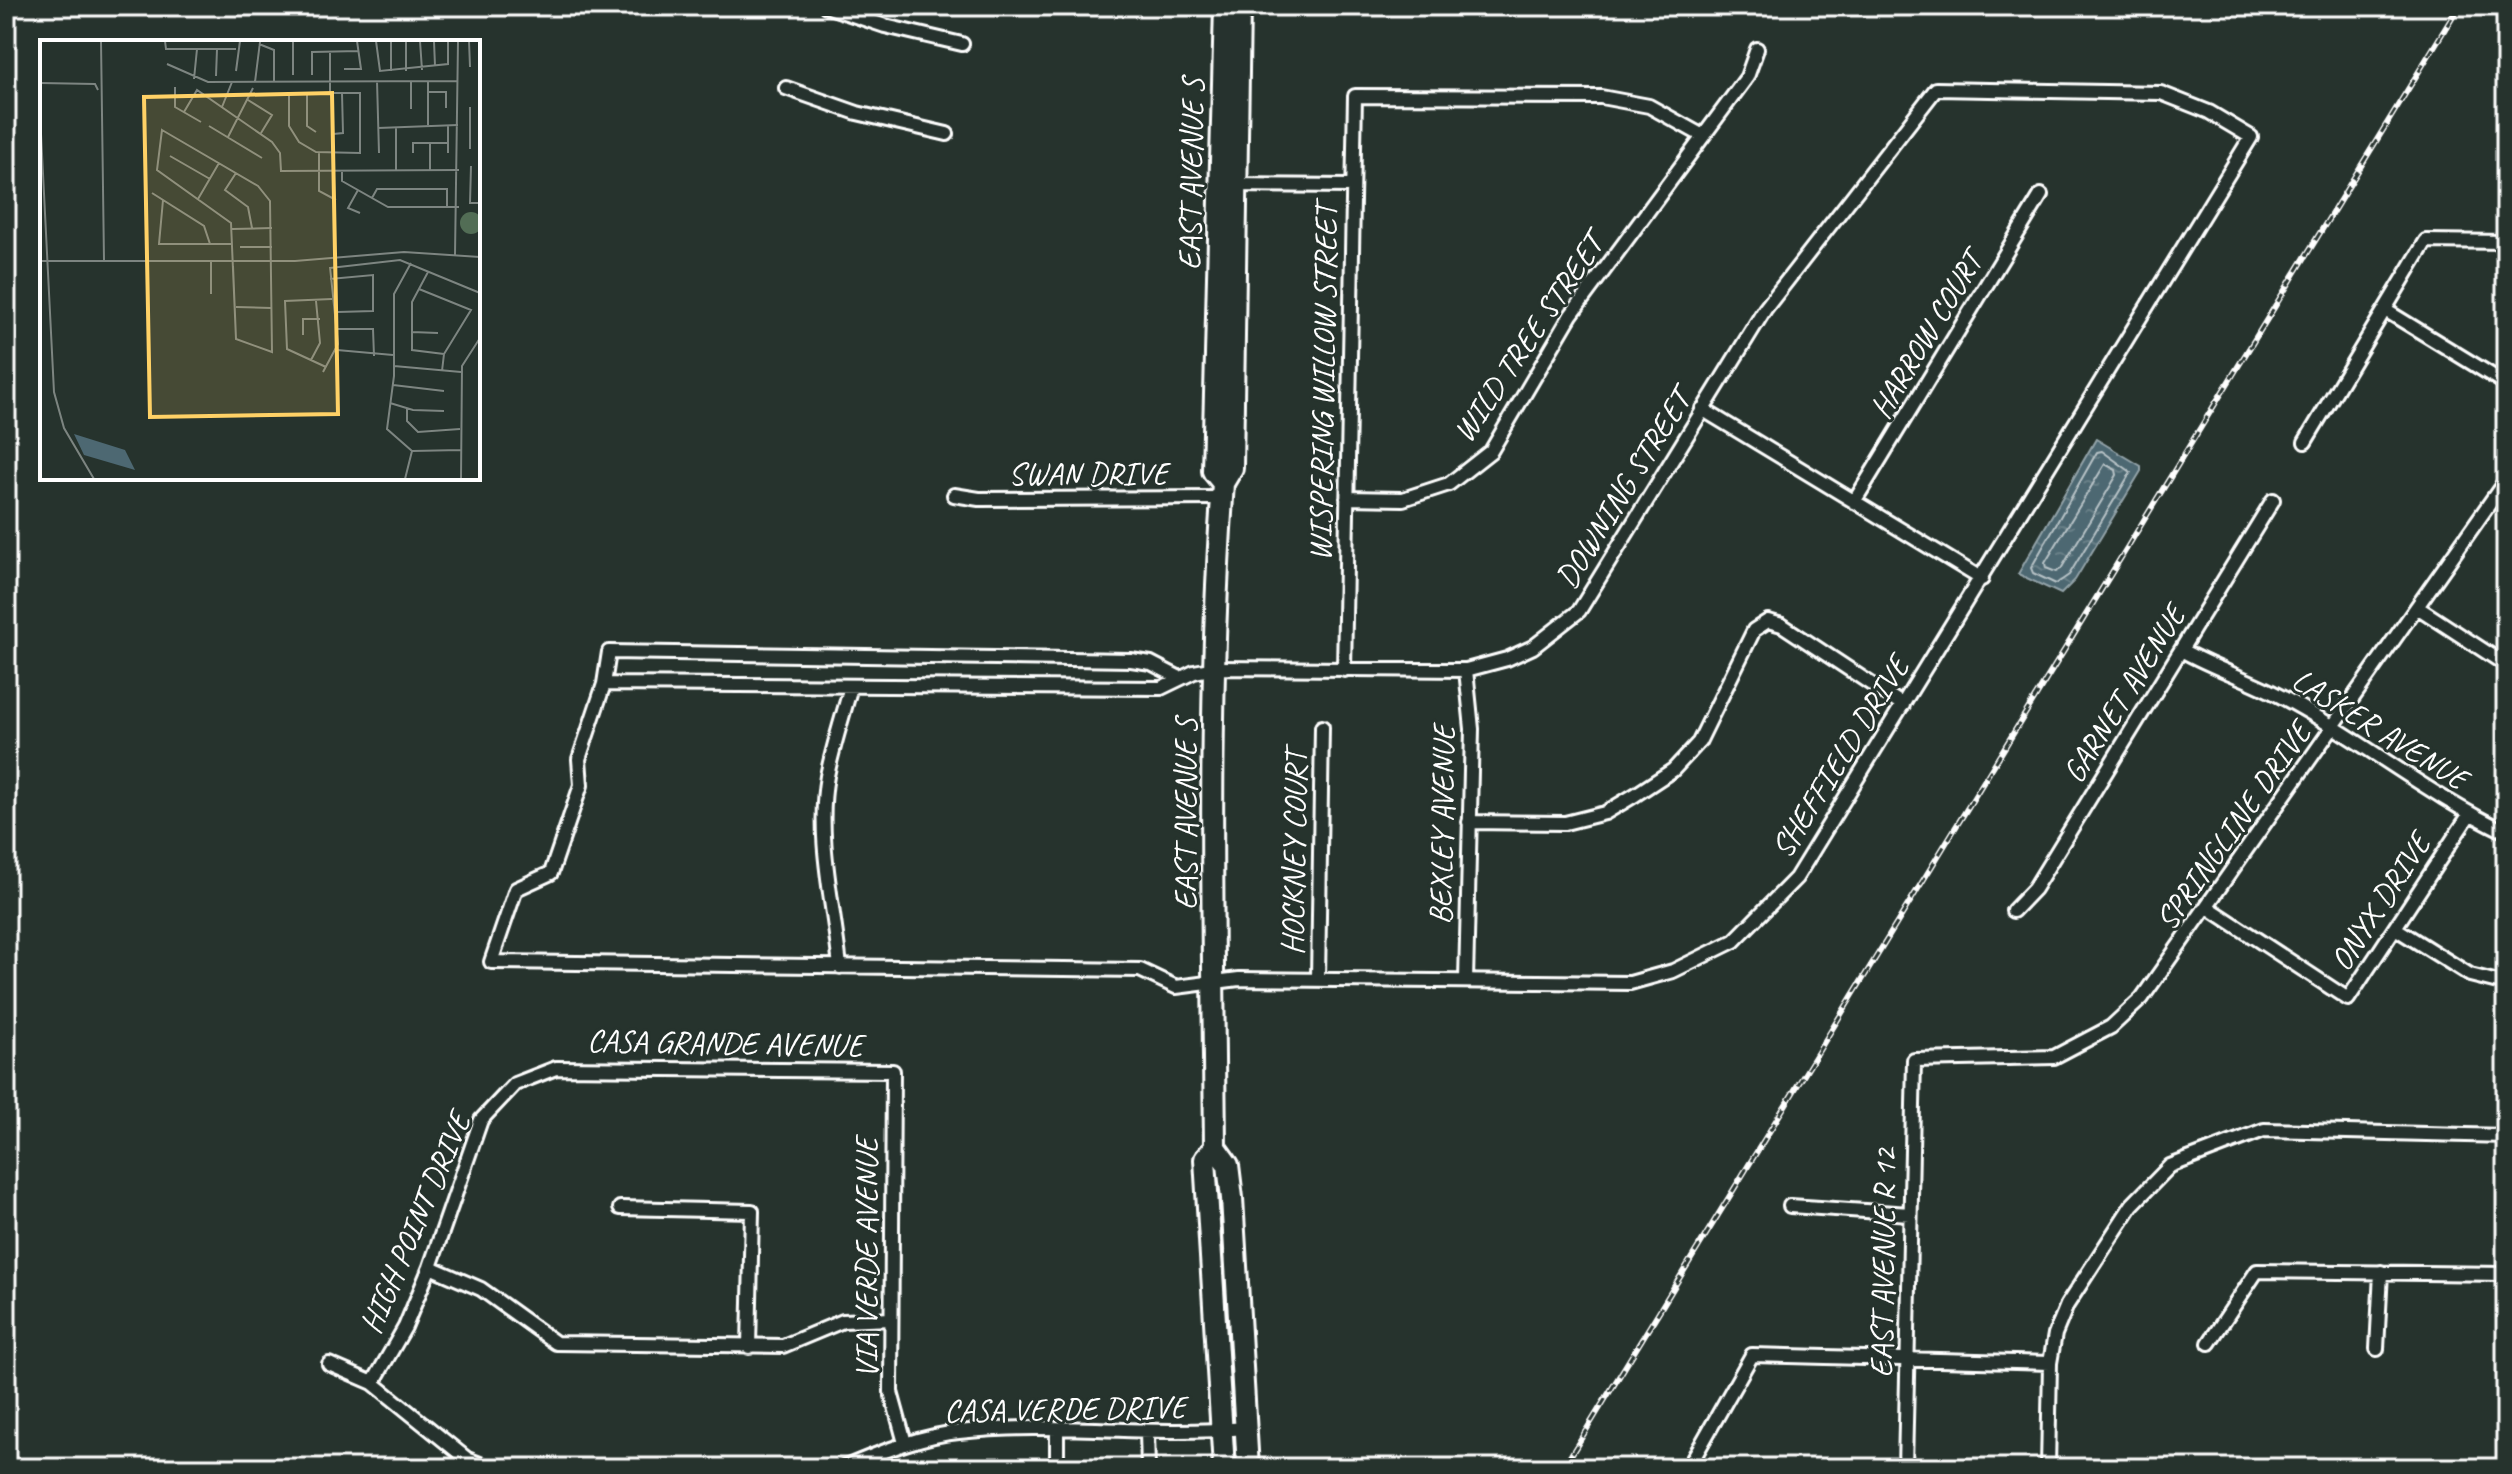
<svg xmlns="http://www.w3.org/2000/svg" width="2512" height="1474" font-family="Caveat,sans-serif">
<defs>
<pattern id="water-ripples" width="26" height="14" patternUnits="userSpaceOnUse" patternTransform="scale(2)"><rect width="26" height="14" fill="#4d6872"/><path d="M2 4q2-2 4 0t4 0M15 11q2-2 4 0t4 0" fill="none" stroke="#687f87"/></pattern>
</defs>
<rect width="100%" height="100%" fill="#26332d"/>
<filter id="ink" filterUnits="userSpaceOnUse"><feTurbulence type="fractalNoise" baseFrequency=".0125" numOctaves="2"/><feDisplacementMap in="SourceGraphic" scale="16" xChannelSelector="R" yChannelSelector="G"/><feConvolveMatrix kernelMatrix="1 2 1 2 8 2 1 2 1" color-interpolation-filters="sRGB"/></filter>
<g filter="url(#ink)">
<path fill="url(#water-ripples)" stroke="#94a4aa" stroke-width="2" d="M2096 439 2141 466V471L2075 580 2061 594 2018 574Z"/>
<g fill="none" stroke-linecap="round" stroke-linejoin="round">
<path stroke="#b8c3c7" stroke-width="2" d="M2102 451 2131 472 2069 575 2056 584 2033 573 2031 568 2097 452Z
M2105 464 2116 470 2117 475 2061 569 2056 572 2046 568 2045 563Z"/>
<defs>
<path id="street" d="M826 6 885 26 962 44
M786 88 857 113 947 134
M1936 89 2161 93 2209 112 2251 137 1796 878 1734 941 1673 971 1630 983 1239 979 1176 987 1140 970 491 962 516 889 551 873 581 785 579 759 604 684 1161 688 1194 672 1216 668 1466 670 1507 659 1533 647 1579 611 1765 309Z
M1233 185 1353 186
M2385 310 2506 384
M1702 409 1982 579
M2305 442 2426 241 2506 242
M954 495 979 499 1222 498
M1347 498 1403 499 1449 484 1491 451 1571 315 1747 77 1757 49
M1854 502 2041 195
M2417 607 2506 665
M2183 651C2212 667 2242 677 2272 692 2353 733 2424 793 2506 832
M1344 670 1355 96 1601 97 1649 106 1703 136
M1466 670 1472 729 1466 981
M604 684 609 652 1131 660 1151 663 1180 678
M1469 822 1565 823 1605 813 1635 795 1673 770 1699 742 1754 630 1768 621 1782 625 1903 705
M2209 908 2348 999 2469 815
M2013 911 2034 889 2273 500
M2395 928 2470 975 2506 984
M840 967C834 906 816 838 827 776 833 746 843 716 851 686
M1318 979 1322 727
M1790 1206 1910 1214
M620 1208 752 1211 749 1347
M430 1267 481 1289 556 1343 783 1346 843 1321 891 1319
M2209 1343 2257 1271 2506 1274
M2377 1349 2381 1272
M329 1364 373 1383 467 1459 490 1468
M373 1383 405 1327 430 1267 481 1120 515 1084 556 1068 893 1071 891 1392 905 1443
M1057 1430V1468
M1147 1432 1148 1468
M843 1468C880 1453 918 1436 959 1432 1054 1421 1150 1437 1245 1428
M1688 1468 1752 1355 2050 1363
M1905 1468 1914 1060 2054 1057 2111 1027 2142 998 2506 480
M2048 1468 2050 1363 2055 1334 2067 1305 2132 1205 2170 1166 2264 1130 2506 1136"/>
<path id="primary" d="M1239 6 1232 468 1223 483 1222 498C1207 713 1213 931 1215 1147L1228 1165 1232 1198 1248 1468
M1223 483 1213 471 1225 6
M1215 1147 1205 1159 1224 1468"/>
</defs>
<use href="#street" stroke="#fff" stroke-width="18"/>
<use href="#primary" stroke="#fff" stroke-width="26"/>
<use href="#street" stroke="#26332d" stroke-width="12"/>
<use href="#primary" stroke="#26332d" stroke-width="20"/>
<defs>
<path id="rail" d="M1563 1468 2459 6"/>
</defs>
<use href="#rail" stroke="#fff" stroke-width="6"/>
<use href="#rail" stroke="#26332d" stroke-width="3" stroke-dasharray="9" stroke-linecap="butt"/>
</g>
</g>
<g text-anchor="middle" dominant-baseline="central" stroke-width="6" stroke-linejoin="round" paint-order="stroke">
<g font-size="32" fill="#fff" stroke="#26332d">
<text transform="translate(1191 174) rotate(-89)">EAST AVENUE S</text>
<text transform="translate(1926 335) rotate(-59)">HARROW COURT</text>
<text transform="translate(1528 338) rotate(-56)">WILD TREE STREET</text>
<text transform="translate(1323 383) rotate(-89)">WISPERING WILLOW STREET</text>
<text x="1088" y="473">SWAN DRIVE</text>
<text transform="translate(1623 489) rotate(-58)">DOWNING STREET</text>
<text transform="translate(2124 694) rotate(-58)">GARNET AVENUE</text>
<text transform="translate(2380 729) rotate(32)">LASKER AVENUE</text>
<text transform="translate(1840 757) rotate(-58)">SHEFFIELD DRIVE</text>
<text transform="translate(1185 814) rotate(-90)">EAST AVENUE S</text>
<text transform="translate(1442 825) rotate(-89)">BEXLEY AVENUE</text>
<text transform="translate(2233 826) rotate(-55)">SPRINGLINE DRIVE</text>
<text transform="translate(1294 853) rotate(-89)">HOCKNEY COURT</text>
<text transform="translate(2380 902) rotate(-57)">ONYX DRIVE</text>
<text transform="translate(725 1043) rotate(1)">CASA GRANDE AVENUE</text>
<text transform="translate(415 1223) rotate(-67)">HIGH POINT DRIVE</text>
<text transform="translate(866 1258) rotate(-90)">VIA VERDE AVENUE</text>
<text transform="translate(1883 1263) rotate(-89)">EAST AVENUE R 12</text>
<text transform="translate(1065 1409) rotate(-1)">CASA VERDE DRIVE</text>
</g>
</g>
<g transform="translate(40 40)">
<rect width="440" height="440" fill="#26332d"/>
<path d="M420 183a11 11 0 1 1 22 0a11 11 0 1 1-22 0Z" fill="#526d55"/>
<path d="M34 394 85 410 95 430 44 415Z" fill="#4d6872"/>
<path fill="none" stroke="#7d8581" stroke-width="2" d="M61 1 64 220M125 1 126 9H196M253 1V35M336 1 340 31 408 24V1M351 1V31M366 1V31M380 1 382 30M394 1 395 26M429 1 430 27M219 4 234 10V41M290 12V53M127 24 168 42 418 41M304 29H321L317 1M196 31 200 1M272 35V12L319 11M176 36 177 9M154 39 157 9M337 41 339 113M371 41V69M215 42 220 2M0 43 55 44 58 50M135 47V67L161 82M389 52H406V68M249 53H320V113L276 112 259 102 249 86ZM267 53V86L276 92M208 60 232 75 221 93M182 67 192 42M430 67V109M144 72 157 50 232 102 240 113 241 131 419 130M0 74 14 352 24 388 54 439M388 85V41M408 85V113M169 86 222 118M356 87V130M338 88 418 85M122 90 218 146 230 161 232 312 196 299 191 183 117 130ZM293 94 303 93 302 53M188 97 213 48M279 112V151L296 160M373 113V103H408M130 116 170 139M431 126 430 163H440M390 130V103M302 131V141L348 167H419M196 133 185 150 208 167 212 188M318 150 308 168 320 173M112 153 164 186 170 204M332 158 337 149H407V168M158 159 179 123M123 160 119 204H192M192 189 232 188M200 207H232M415 215 418 1M0 221H255L364 212 440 217M171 221V254M371 223 354 254V336L347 389 372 411 421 410M193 226 196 299M290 228 360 220 440 253M388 232 372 262V310L404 314M290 239 333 235V271L298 272M379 249 431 270 404 314 402 331M196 267 231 268M298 289H333L334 316M372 292 398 293M263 295V279H280M297 310 353 315M271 320 280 303 276 261M354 326 421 332M286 327 247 309 245 261 292 259M283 332 298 304 290 227M353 345 404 351M350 363 373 370 404 371M367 369V381L378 392 420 389M365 439 372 411M421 439 422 326 440 298"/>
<path fill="#ffd166" fill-opacity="0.15" stroke="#ffd166" stroke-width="4" d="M292 53 298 374 110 377 104 57Z"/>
<rect width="440" height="440" fill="none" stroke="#fff" stroke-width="4"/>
</g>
<rect width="2512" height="1474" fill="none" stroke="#26332d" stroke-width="32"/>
<rect x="16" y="16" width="2480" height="1442" fill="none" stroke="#fff" stroke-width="3" filter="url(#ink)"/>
</svg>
